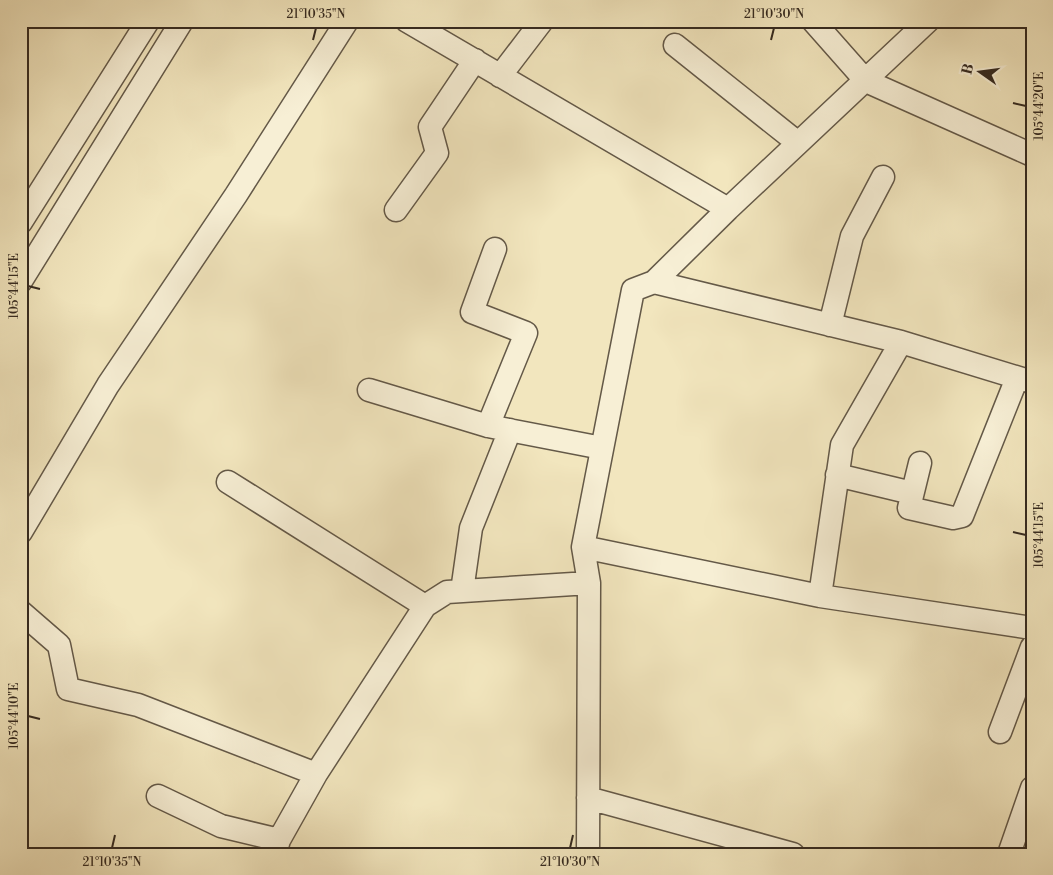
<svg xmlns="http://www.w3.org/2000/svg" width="1053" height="875" font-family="'Libre Bodoni',serif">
<rect width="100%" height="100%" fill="#f2e6be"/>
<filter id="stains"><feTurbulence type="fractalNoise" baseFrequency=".004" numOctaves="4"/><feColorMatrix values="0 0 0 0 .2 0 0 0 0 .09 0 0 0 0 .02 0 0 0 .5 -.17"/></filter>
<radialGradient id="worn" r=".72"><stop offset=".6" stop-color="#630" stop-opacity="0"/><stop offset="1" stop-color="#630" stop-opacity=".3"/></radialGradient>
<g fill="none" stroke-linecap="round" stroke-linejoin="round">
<defs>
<path id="street" d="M407 21 728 209
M813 21 866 81 1032 155
M675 45 798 143
M500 76 542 21
M396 210 437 153 430 127 475 60
M21 222 148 21
M21 281 182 21
M654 282 901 342 1032 382
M830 325 852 236 883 177
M369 390 488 426 602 448
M488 426 526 333 472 312 495 249
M920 463 909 508 953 518 962 516 1017 378
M837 475 912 493
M228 482 425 606
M21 532 108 385 236 195 347 21
M583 547 820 596 1032 628
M462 591 471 528 510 430
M820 596 842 445 901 342
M21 612 59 645 68 689 138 705 316 774
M1000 732 1032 647
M158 796 221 826 279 840
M588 798 793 854
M275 854 279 840 316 774 425 606 447 592 589 583
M588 854 589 583 583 547 633 290 654 282 728 209 928 21
M1009 854 1032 788"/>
</defs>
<use href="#street" stroke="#645948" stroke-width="25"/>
<use href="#street" stroke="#f7efd5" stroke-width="22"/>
</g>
<path fill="none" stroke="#352a20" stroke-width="2" d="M313 40 316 28M771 40 774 28M1013 103 1026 106M28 286 40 289M1013 532 1026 535M28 716 40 719M112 848 115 835M570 848 573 835"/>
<rect width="1053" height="875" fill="none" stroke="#f2e6be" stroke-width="55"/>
<g transform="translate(980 72) rotate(284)" stroke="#f7efd5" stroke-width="4" paint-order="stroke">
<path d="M0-4L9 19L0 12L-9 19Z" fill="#352a20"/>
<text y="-8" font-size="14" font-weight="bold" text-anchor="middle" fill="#352a20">B</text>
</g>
<rect x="28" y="28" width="998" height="820" fill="none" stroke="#352a20" stroke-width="2"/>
<g font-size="12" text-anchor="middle" fill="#352a20">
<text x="316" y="18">21°10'35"N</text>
<text x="774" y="18">21°10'30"N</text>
<text transform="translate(1039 106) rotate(-90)" y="4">105°44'20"E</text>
<text transform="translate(14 286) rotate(-90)" y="4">105°44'15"E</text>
<text transform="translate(1039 535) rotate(-90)" y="4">105°44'15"E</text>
<text transform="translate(14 716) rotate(-90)" y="4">105°44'10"E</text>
<text x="112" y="866">21°10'35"N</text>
<text x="570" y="866">21°10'30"N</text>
</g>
<rect width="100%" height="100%" filter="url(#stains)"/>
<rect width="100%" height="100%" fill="url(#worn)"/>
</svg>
